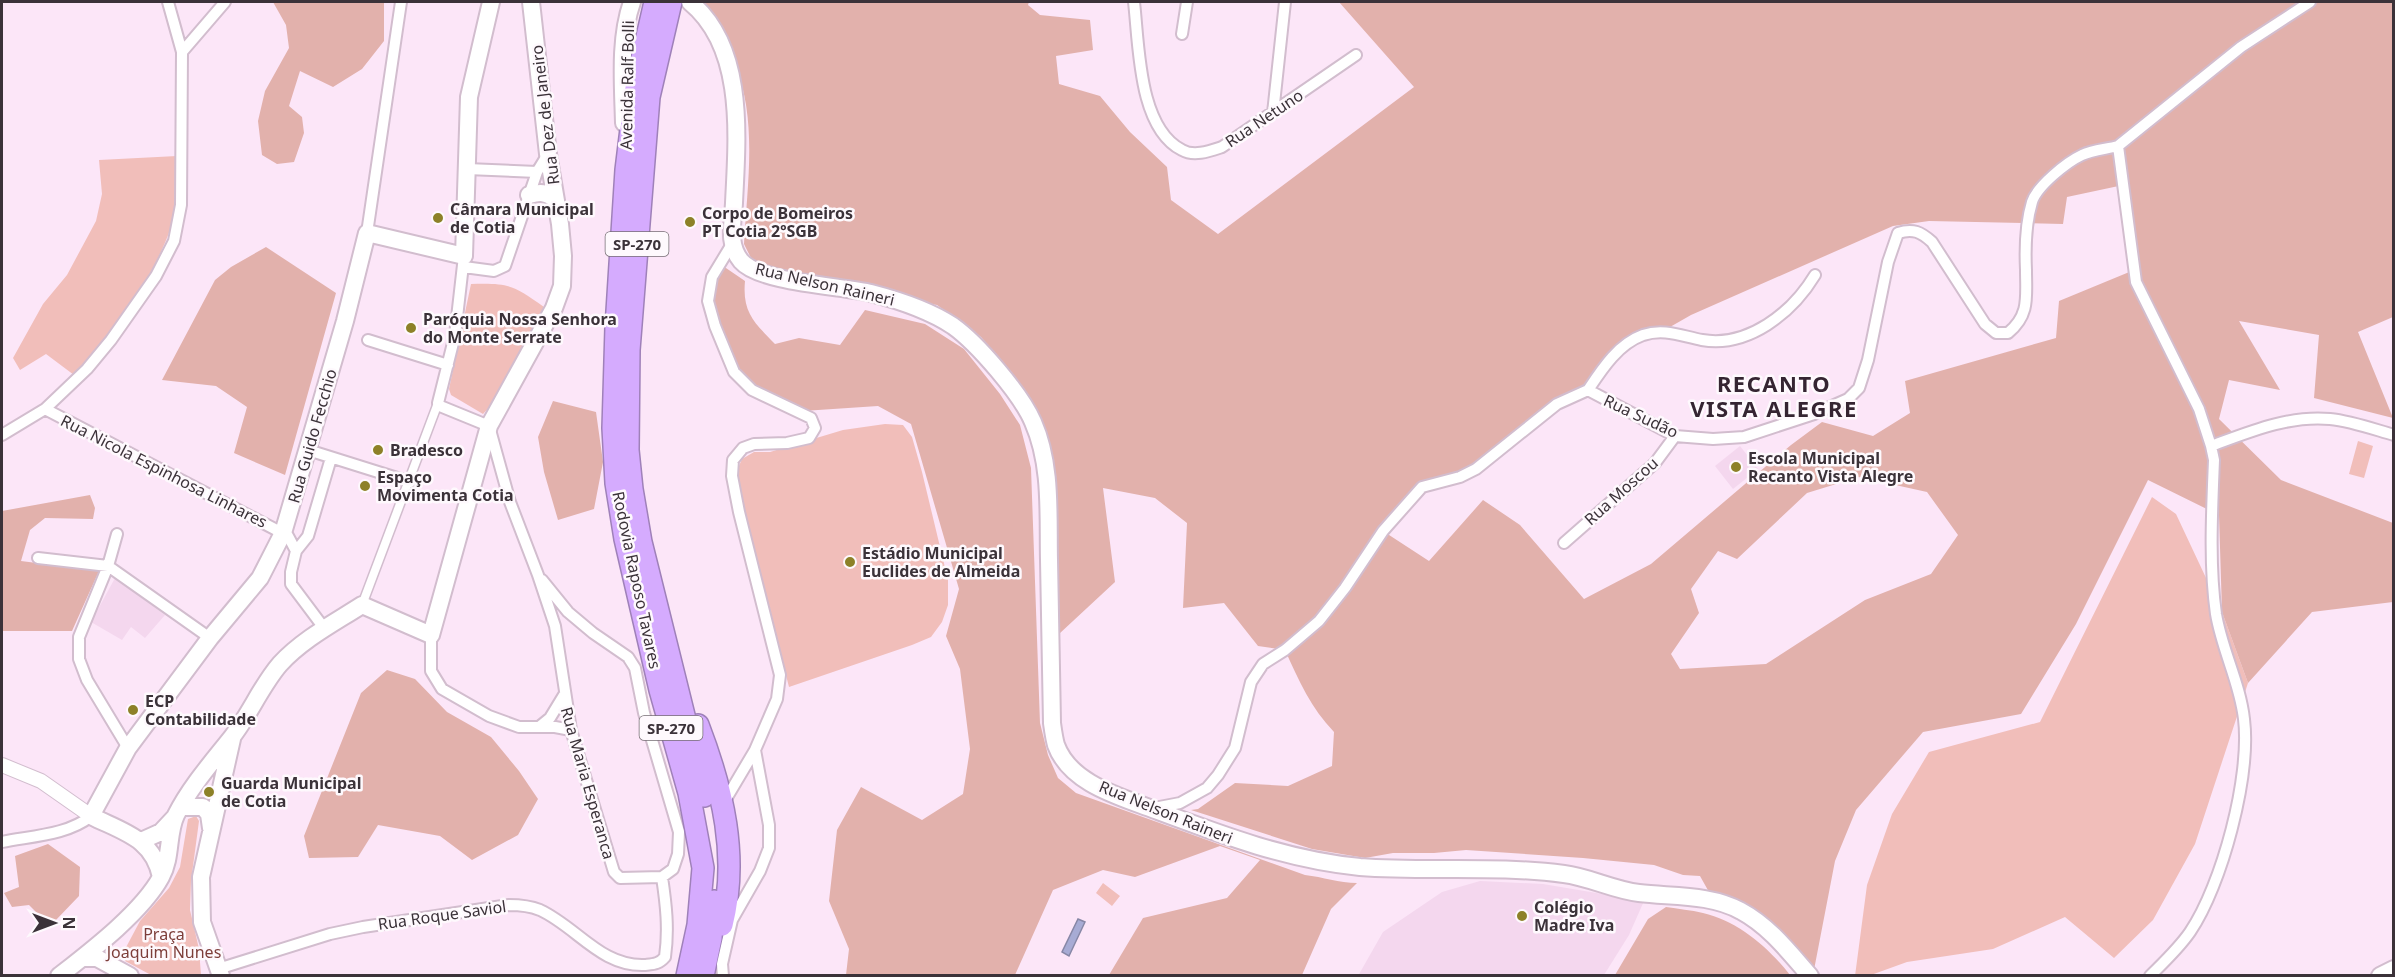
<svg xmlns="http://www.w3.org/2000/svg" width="2395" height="977" font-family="'Noto Sans',sans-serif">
<rect width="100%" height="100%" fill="#fce6f8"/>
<path fill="#f4d7ee" d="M1740 446 1758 469 1733 489 1715 466Z
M115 578 165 615 145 638 131 627 122 640 91 622Z
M1480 881 1543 884 1644 901 1629 935 1604 975 1358 976 1383 932 1442 892Z"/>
<path fill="#f1beba" d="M177 156C178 172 181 191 177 207 164 263 115 335 74 375L46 354 20 370 13 358 43 304 67 275 96 221 102 194 99 160Z
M471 284C509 283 513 285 544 307L495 401 483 414 451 395 449 389Z
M885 424 903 425 912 437 922 472 948 580V605L942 622 931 637 912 645 789 687 735 475 742 459 754 452H770L843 430Z
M2358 441 2373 446 2364 478 2349 474Z
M2152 497 2176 514 2222 612 2248 683 2195 844 2153 920 2114 958 2065 917 1993 949 1907 962 1871 975 1855 976 1867 885 1892 814 1929 752 2040 722Z
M196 816 199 821 191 881 190 910 199 949 201 975H151L125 961 123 953 140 921 169 888 180 867 188 819Z
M1103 883 1120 896 1112 906 1096 893Z"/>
<path fill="#e2b1ac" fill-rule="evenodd" d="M273 2H384V41L362 69 333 87 300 71 289 106 302 117 304 133 294 162 277 164 262 155 258 121 265 91 289 48 286 25Z
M697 2H1029L1028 5 1040 15 1090 20 1093 50 1056 56 1059 84 1100 96 1130 132 1167 167 1171 200 1218 234 1414 87 1339 2H2393V317L2358 332 2393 418 2314 398 2319 335 2239 321 2280 390 2229 380 2219 419 2281 480 2393 523V602L2312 612 2248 683 2222 612 2219 515 2148 480 2076 624 2021 714 1923 732 1856 810 1835 861 1813 975 1771 933 1714 901 1700 876 1683 875 1654 865 1583 858 1466 850 1434 853H1393L1365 858 1312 849 1191 810 1198 809 1235 783 1288 786 1332 766 1334 732C1311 708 1299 681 1285 650L1258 646 1224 603 1183 608 1187 523 1155 498 1103 488 1115 582 1059 634 1049 460 1041 422 1025 391 981 337 937 305 800 281 761 267 751 258 744 244C747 186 758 120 735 65 725 43 709 22 697 2ZM2128 184 2139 268 2059 301 2056 338 1905 381 1910 413 1873 436 1822 422 1791 445 1651 564 1584 599 1520 525 1483 500 1429 561 1386 533 1422 488 1476 469 1557 404 1588 390 1610 358 1641 336 1663 331 1691 315 1893 226 1929 221 2063 224 2067 197ZM1859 477 1927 492 1958 535 1931 574 1865 600 1766 664 1680 669 1671 654 1699 613 1691 589 1718 551 1737 559 1807 493Z
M266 247 336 293 285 475 234 453 247 407 216 386 162 380 215 280 231 267Z
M723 266 745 281C742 313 755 323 775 344L799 338 840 345 865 310 925 324 964 349 1000 394 1020 425 1031 468 1040 723 1048 755 1058 778 1076 793 1305 875C1323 877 1339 883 1357 883L1331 909 1302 975H1109L1143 918 1227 898 1260 860 1220 846 1135 877 1103 870 1053 890 1015 975H846L849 949 829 901 837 830 861 787 922 820 963 794 970 749 960 669 946 636 959 589 911 424 878 406 803 411 754 389 735 371 709 300 714 276Z
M553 401 596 412 603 462 594 509 558 520 544 472 538 437Z
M90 495 95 508 93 519 45 518 30 530 21 561 99 571 72 631H2V511Z
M387 670 415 679 447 712 491 737 519 771 538 799 518 835 472 860 440 836 378 825 358 857 309 858 304 836 361 693Z
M48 844 80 867 79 896 55 921H45L29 905 12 907 4 893 19 887 15 856Z
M1666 907C1678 909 1691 910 1703 913 1738 921 1769 948 1790 975H1615L1648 919Z"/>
<path fill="#a7abd4" stroke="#8787a6" stroke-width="1.5" d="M1078 919 1085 922 1069 956 1062 952Z"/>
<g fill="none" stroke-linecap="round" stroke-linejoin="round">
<defs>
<path id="pedestrian" d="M362 605 438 403"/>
<path id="minor" d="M168 2 182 52
M1134 2C1139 44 1138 128 1182 150 1194 157 1210 151 1222 147L1356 55
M1182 34 1187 2
M1273 113 1285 2
M467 169 537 172
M367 233 401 2
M464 256 455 335 438 403 440 406 489 426 510 502 538 575 555 626 571 730 614 872 620 878 662 877
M464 267 494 271 505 266 537 172 548 154
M368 340 448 365
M1588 390 1675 436 1713 439 1744 437 1814 414 1848 399 1859 388 1868 360 1888 262 1898 233C1913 228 1921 232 1932 242L1985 324 1996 333H2008C2030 315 2026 297 2026 270 2025 249 2026 222 2032 202 2037 186 2067 162 2082 155 2092 150 2107 149 2118 146
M1588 390C1602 369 1618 344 1643 335 1664 328 1681 336 1702 340 1748 348 1792 313 1815 275
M45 409 288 536 296 551 291 572V584L324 628
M2 435 45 409 87 369 111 340 156 276 174 241 181 205 182 52 225 2
M2211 446C2249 432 2289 415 2330 419 2351 421 2373 429 2394 435
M308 450 410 482
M117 534 108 566 79 637V659L87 680 128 748
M1564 543 1655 463 1675 436
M296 551 308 536 331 458
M38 558 108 566 210 638
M542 580 568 612 593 633 628 657 635 668 644 713 679 832 678 854 673 869 662 877
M431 635V671L442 689 489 716 519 727H555L571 730
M539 727 550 718 564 695
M723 804 755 750
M1154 808 1180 803 1207 788 1218 775 1235 748 1251 682 1263 664 1285 650 1319 621 1345 588 1383 531 1422 487 1460 477 1476 469 1557 404 1588 390
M2 842C31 836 68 835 91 816
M218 969 330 934 363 927 509 905C520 905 530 906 540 910 577 927 601 967 645 965 654 964 659 964 665 957 669 929 666 904 662 877
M723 976 722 964 732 920 760 871 769 848V825L755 750 777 699 780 675 739 512 732 476 733 460 743 448 754 444 787 443 809 438 815 428 811 418 752 390 734 372 715 326 708 301 712 277 732 244
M2150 976C2164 962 2179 948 2190 932 2222 885 2251 776 2244 719 2240 683 2222 650 2216 614 2209 565 2212 510 2214 460L2211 446 2199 409 2136 282 2118 146 2241 47 2310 2"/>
<path id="tertiary" d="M2 765 41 781 91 816"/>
<path id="secondary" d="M690 2C746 48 737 138 734 203 733 223 727 244 741 261 760 283 842 286 871 293 898 300 929 310 953 326 977 343 1021 394 1033 422 1052 465 1048 514 1049 560 1050 614 1051 668 1052 723 1053 730 1054 738 1056 745 1070 784 1121 797 1155 810 1222 835 1288 860 1360 867 1428 872 1496 865 1564 874 1589 877 1613 890 1639 893 1672 897 1711 894 1741 911 1769 926 1789 952 1810 976
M624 123C623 83 619 39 632 2
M529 195C540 192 546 192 555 199
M181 807H203L209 814 211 828
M141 841 161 832 175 817
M161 877C153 838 123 832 91 816L128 748 210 638 260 578 283 533 345 321 367 233 464 256 469 97 491 2
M82 958H97L130 976
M59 976C91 951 142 912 161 877 172 857 167 834 176 815 190 787 213 761 232 737 250 714 261 686 280 664 303 639 334 623 362 605L431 635 489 426 554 308 562 286 563 256 560 224 548 154 531 2
M221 976 202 922 201 877 232 739
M2380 976 2394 969"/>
<path id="motorway" d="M655 2 637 80 626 170 616 327 613 428 616 483 625 539 660 690 689 793 703 868 698 925 687 976
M671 2 649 97 629 350 628 450 632 489 641 542 704 796
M698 725C723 790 739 857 722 925
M703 976 711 938 714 901"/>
</defs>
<use href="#pedestrian" stroke="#d2bdce" stroke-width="11"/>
<use href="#minor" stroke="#d2bdce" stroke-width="14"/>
<use href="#tertiary" stroke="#d2bdce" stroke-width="16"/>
<use href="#secondary" stroke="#d2bdce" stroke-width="20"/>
<use href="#motorway" stroke="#9f81b9" stroke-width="24"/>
<use href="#pedestrian" stroke="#fff" stroke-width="8"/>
<use href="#minor" stroke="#fff" stroke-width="10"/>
<use href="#tertiary" stroke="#fff" stroke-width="14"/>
<use href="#secondary" stroke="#fff" stroke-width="16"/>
<use href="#motorway" stroke="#d5abfe" stroke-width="21"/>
</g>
<g fill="#8d8128" stroke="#fef9fd" stroke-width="2">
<circle cx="438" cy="218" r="6"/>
<circle cx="690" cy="222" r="6"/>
<circle cx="411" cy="328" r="6"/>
<circle cx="378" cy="450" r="6"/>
<circle cx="1736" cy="467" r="6"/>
<circle cx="365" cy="486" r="6"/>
<circle cx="850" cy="562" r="6"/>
<circle cx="133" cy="710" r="6"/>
<circle cx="209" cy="792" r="6"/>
<circle cx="1522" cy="916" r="6"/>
</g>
<g text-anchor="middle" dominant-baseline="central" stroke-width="5" stroke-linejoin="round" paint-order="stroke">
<g fill="#fef9fd" stroke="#766e74" stroke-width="1.5">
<rect x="605.5" y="232" width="63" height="24" rx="4.5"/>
<rect x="639.5" y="716" width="63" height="24" rx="4.5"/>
</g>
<g font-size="15" font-weight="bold" fill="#3b3239">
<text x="637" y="244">SP-270</text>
<text x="671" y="728">SP-270</text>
</g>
<g font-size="16" fill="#3b3239" stroke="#fef9fd">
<text transform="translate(627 85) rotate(-89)">Avenida Ralf Bolli</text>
<text transform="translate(545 115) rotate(-97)">Rua Dez de Janeiro</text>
<text transform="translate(1264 118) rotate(-34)">Rua Netuno</text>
<text transform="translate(825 284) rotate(13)">Rua Nelson Raineri</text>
<text transform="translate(1641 416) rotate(25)">Rua Sudão</text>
<text transform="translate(312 436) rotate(-74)">Rua Guido Fecchio</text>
<text transform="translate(164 471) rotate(27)">Rua Nicola Espinhosa Linhares</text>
<text transform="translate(1621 491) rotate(-42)">Rua Moscou</text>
<text transform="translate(637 580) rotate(78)">Rodovia Raposo Tavares</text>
<text transform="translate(588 783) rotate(74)">Rua Maria Esperanca</text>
<text transform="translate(1166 812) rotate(22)">Rua Nelson Raineri</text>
<text transform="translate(442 915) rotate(-8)">Rua Roque Saviol</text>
</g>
<g font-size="16" font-weight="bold" fill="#3b3239" stroke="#fef9fd" text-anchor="start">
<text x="450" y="209">Câmara Municipal<tspan x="450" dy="18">de Cotia</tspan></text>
<text x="702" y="213">Corpo de Bomeiros<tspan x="702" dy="18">PT Cotia 2ºSGB</tspan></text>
<text x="423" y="319">Paróquia Nossa Senhora<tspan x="423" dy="18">do Monte Serrate</tspan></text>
<text x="390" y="450">Bradesco</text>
<text x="1748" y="458">Escola Municipal<tspan x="1748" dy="18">Recanto Vista Alegre</tspan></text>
<text x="377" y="477">Espaço<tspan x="377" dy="18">Movimenta Cotia</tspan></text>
<text x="862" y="553">Estádio Municipal<tspan x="862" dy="18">Euclides de Almeida</tspan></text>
<text x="145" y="701">ECP<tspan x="145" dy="18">Contabilidade</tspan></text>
<text x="221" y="783">Guarda Municipal<tspan x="221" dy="18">de Cotia</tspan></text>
<text x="1534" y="907">Colégio<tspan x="1534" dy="18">Madre Iva</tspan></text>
</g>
<g font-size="16" fill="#7d3e3a" stroke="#fef9fd">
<text x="164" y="934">Praça<tspan x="164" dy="18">Joaquim Nunes</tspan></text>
</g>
<g font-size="22" font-weight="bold" letter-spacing="1.5" fill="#352532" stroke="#fef9fd">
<text x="1774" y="383">RECANTO<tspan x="1774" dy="25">VISTA ALEGRE</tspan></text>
</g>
</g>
<rect width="2395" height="977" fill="none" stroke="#3b3239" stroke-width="6"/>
<g transform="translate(54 923) rotate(90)" stroke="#fef9fd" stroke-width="4.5" paint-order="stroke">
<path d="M0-4.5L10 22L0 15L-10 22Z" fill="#3b3239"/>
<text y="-9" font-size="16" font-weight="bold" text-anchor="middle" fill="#3b3239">N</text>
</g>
</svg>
